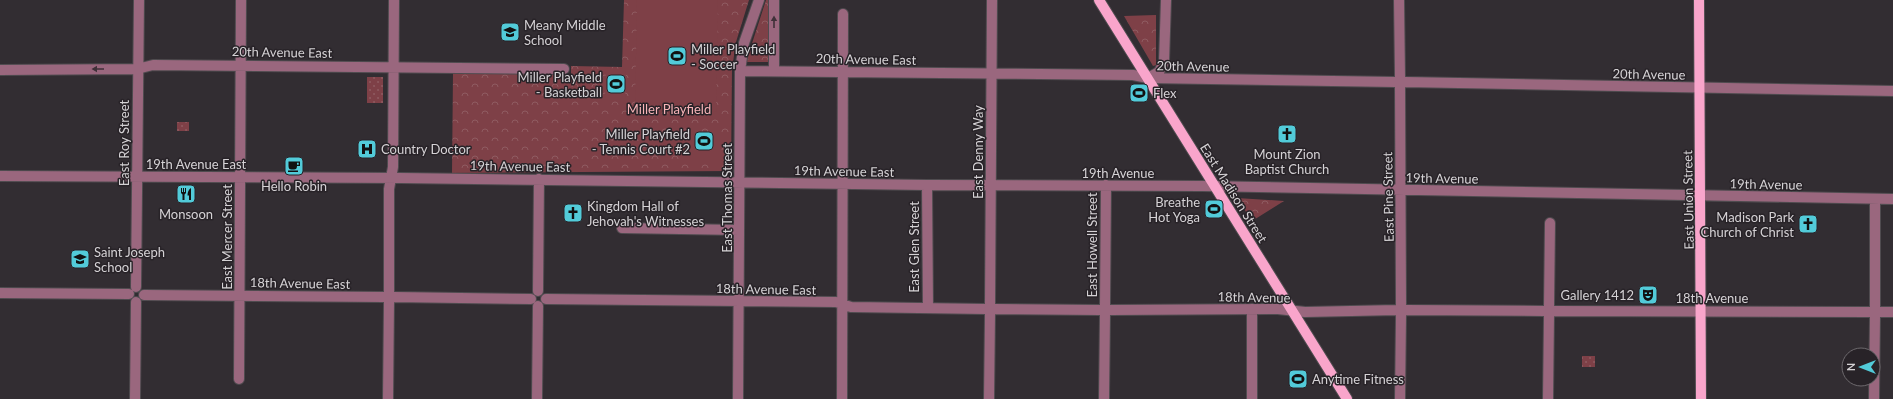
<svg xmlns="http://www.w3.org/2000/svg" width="1893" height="399" font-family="Lato,sans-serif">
<defs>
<pattern id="grass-dots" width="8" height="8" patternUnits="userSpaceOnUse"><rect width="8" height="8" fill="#7e4047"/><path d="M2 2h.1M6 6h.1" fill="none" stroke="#8f5b61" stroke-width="1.8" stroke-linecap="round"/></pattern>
<pattern id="park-crowns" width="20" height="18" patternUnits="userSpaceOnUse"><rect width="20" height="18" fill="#7e4047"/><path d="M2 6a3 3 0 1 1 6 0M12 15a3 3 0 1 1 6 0" fill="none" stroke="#8f5b61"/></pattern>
</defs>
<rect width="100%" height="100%" fill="#322d32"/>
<path fill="url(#grass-dots)" d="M367 77H383V103H367Z
M177 122H189V131H177Z
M1582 356H1595V367H1582Z"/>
<path fill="url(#park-crowns)" d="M624 0H749L736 42 732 69 731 171 452 173 453 73 571 74V66L622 67Z
M766 0H768V62H746Z
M1156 15V65L1153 66 1124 16Z
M1237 198 1284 201 1252 221Z"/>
<path fill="#7e4047" d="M637 0H718L716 112 635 111Z
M606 68 626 69 625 99H605Z
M690 134 717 135V138H722V144H717V147H701V152H717V155H722L721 162H717V164H690V161H685V154H690L685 153 686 146H690V144H685L686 137H690Z"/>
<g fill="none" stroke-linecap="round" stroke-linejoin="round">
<defs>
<path id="minor" d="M774 0V71
M1399 0 1400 77
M0 70 137 69 153 65 564 69
M740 71 1133 75 1148 78 1395 82
M1148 78 1159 72 1164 62 1166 0
M1405 82 1893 91
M1400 87 1401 306
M0 176 401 178 927 185 1202 186 1893 199
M927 185 928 308
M622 228 739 230
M136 287 139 0
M538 291 539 179
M389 292V189L393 167 394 0
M0 293 129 294
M144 295 384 297
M394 297 531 299
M546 299 836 302 851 307 986 309
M990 305 992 0
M1105 305 1106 185
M1549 306 1550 223
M1875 308V199
M995 309 1100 310
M1110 310 1278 309 1305 312 1397 310
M1406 310 1544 311
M1554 311 1870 312
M1879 312H1893
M239 379 241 0
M135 399 136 302
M388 399 389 302
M537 399 538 306
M738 399 740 71 744 43 759 0
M842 399 843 14
M989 399 990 314
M1104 399 1105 314
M1252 399V309
M1400 399 1401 315
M1548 399 1549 316
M1874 399 1875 316"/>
<path id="major" d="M1099 0 1347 399
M1699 0 1701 399"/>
</defs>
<use href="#minor" stroke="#4f4b4f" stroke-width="12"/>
<use href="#major" stroke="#4f4b4f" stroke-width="12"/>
<use href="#minor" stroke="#9a677e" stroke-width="10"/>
<use href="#major" stroke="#f9a5cb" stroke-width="10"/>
</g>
<defs><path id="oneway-solid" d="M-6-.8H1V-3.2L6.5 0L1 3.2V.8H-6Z"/></defs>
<g fill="#3f3139">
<use href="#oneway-solid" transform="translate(774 22) rotate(-90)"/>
<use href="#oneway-solid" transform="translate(98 69) rotate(180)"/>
</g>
<defs>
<symbol id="school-square" viewBox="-11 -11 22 22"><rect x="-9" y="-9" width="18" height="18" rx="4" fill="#52cbd9" stroke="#282328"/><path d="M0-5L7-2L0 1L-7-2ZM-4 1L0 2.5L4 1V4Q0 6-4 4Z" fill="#111"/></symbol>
<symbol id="stadium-square" viewBox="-11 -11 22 22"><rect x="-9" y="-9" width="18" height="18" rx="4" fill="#52cbd9" stroke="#282328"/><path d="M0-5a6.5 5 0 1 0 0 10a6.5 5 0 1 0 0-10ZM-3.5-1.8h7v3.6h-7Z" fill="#111"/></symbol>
<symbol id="church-square" viewBox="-11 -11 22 22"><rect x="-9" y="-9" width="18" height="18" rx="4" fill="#52cbd9" stroke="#282328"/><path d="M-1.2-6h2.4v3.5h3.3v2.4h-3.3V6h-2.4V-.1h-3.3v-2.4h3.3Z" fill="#111"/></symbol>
<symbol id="hospital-square" viewBox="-11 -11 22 22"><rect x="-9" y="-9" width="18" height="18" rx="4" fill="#52cbd9" stroke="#282328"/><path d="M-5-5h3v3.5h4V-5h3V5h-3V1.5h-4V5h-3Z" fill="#111"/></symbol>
<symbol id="cafe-square" viewBox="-11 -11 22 22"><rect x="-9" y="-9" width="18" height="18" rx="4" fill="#52cbd9" stroke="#282328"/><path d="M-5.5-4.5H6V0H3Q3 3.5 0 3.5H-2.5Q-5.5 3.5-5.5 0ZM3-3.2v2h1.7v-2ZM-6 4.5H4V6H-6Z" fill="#111"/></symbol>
<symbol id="restaurant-square" viewBox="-11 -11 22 22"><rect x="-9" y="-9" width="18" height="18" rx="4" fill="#52cbd9" stroke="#282328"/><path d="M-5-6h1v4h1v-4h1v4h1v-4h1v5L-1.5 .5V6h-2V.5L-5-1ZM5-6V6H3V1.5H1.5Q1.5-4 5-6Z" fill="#111"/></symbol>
<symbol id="theatre-square" viewBox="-11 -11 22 22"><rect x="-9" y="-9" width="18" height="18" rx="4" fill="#52cbd9" stroke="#282328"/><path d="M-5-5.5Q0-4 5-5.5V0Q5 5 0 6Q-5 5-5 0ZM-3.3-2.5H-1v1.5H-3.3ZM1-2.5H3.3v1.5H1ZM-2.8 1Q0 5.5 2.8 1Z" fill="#111"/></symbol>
</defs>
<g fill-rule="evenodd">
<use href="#school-square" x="499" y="21" width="22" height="22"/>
<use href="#stadium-square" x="666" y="45" width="22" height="22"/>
<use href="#stadium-square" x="605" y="73" width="22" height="22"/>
<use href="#stadium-square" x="1128" y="82" width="22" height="22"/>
<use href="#church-square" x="1276" y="123" width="22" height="22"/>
<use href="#stadium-square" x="693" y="130" width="22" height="22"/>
<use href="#hospital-square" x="356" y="138" width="22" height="22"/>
<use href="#cafe-square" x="283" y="155" width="22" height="22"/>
<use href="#restaurant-square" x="175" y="183" width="22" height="22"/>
<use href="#stadium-square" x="1203" y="198" width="22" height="22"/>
<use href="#church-square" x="562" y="202" width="22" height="22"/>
<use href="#church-square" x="1797" y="213" width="22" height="22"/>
<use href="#school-square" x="69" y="248" width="22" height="22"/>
<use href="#theatre-square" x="1637" y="284" width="22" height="22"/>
<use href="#stadium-square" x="1287" y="368" width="22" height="22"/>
</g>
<g text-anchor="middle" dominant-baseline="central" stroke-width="3" stroke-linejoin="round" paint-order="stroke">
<g font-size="13" fill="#d5d2d5" stroke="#282328" text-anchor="start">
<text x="524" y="25">Meany Middle<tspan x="524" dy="15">School</tspan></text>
<text x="691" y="49">Miller Playfield<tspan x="691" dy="15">- Soccer</tspan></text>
<text x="602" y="77" text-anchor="end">Miller Playfield<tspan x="602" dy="15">- Basketball</tspan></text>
<text x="1153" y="93">Flex</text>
<text x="690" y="134" text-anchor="end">Miller Playfield<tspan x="690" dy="15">- Tennis Court #2</tspan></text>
<text x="381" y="149">Country Doctor</text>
<text x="1287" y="154" text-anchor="middle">Mount Zion<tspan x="1287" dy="15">Baptist Church</tspan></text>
<text x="294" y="186" text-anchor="middle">Hello Robin</text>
<text x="1200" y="202" text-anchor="end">Breathe<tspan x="1200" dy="15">Hot Yoga</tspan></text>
<text x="587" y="206">Kingdom Hall of<tspan x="587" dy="15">Jehovah's Witnesses</tspan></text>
<text x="186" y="214" text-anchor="middle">Monsoon</text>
<text x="1794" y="217" text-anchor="end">Madison Park<tspan x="1794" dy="15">Church of Christ</tspan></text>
<text x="94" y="252">Saint Joseph<tspan x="94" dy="15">School</tspan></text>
<text x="1634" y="295" text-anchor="end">Gallery 1412</text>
<text x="1312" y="379">Anytime Fitness</text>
</g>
<g font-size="13" fill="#d5d2d5" stroke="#282328">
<text transform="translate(282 52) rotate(1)">20th Avenue East</text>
<text transform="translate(866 59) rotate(1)">20th Avenue East</text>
<text transform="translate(1193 66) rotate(1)">20th Avenue</text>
<text transform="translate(1649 74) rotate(1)">20th Avenue</text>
<text transform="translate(124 143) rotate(-90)">East Roy Street</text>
<text transform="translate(978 152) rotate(-90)">East Denny Way</text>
<text x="196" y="164">19th Avenue East</text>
<text transform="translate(520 166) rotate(1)">19th Avenue East</text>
<text transform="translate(844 171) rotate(1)">19th Avenue East</text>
<text x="1118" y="173">19th Avenue</text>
<text transform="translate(1442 178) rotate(1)">19th Avenue</text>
<text transform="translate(1766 184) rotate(1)">19th Avenue</text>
<text transform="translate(1234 193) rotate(58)">East Madison Street</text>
<text transform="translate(1388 197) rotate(-91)">East Pine Street</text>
<text transform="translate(727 198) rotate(-90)">East Thomas Street</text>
<text transform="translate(1688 200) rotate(-91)">East Union Street</text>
<text transform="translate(227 237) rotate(-90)">East Mercer Street</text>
<text transform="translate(1092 245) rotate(-90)">East Howell Street</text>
<text transform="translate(914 247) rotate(-90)">East Glen Street</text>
<text transform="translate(300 283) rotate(1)">18th Avenue East</text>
<text transform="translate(766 289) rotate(1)">18th Avenue East</text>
<text transform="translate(1254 297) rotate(1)">18th Avenue</text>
<text x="1712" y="298">18th Avenue</text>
</g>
<g font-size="13" fill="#f8b4b8" stroke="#282328">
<text x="669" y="109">Miller Playfield</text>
</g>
</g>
<g transform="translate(1861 367) rotate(270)"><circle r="19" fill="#282328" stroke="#6d696d"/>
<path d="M0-3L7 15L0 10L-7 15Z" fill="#52cbd9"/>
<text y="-6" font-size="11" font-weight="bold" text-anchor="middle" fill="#d5d2d5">N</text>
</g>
</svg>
